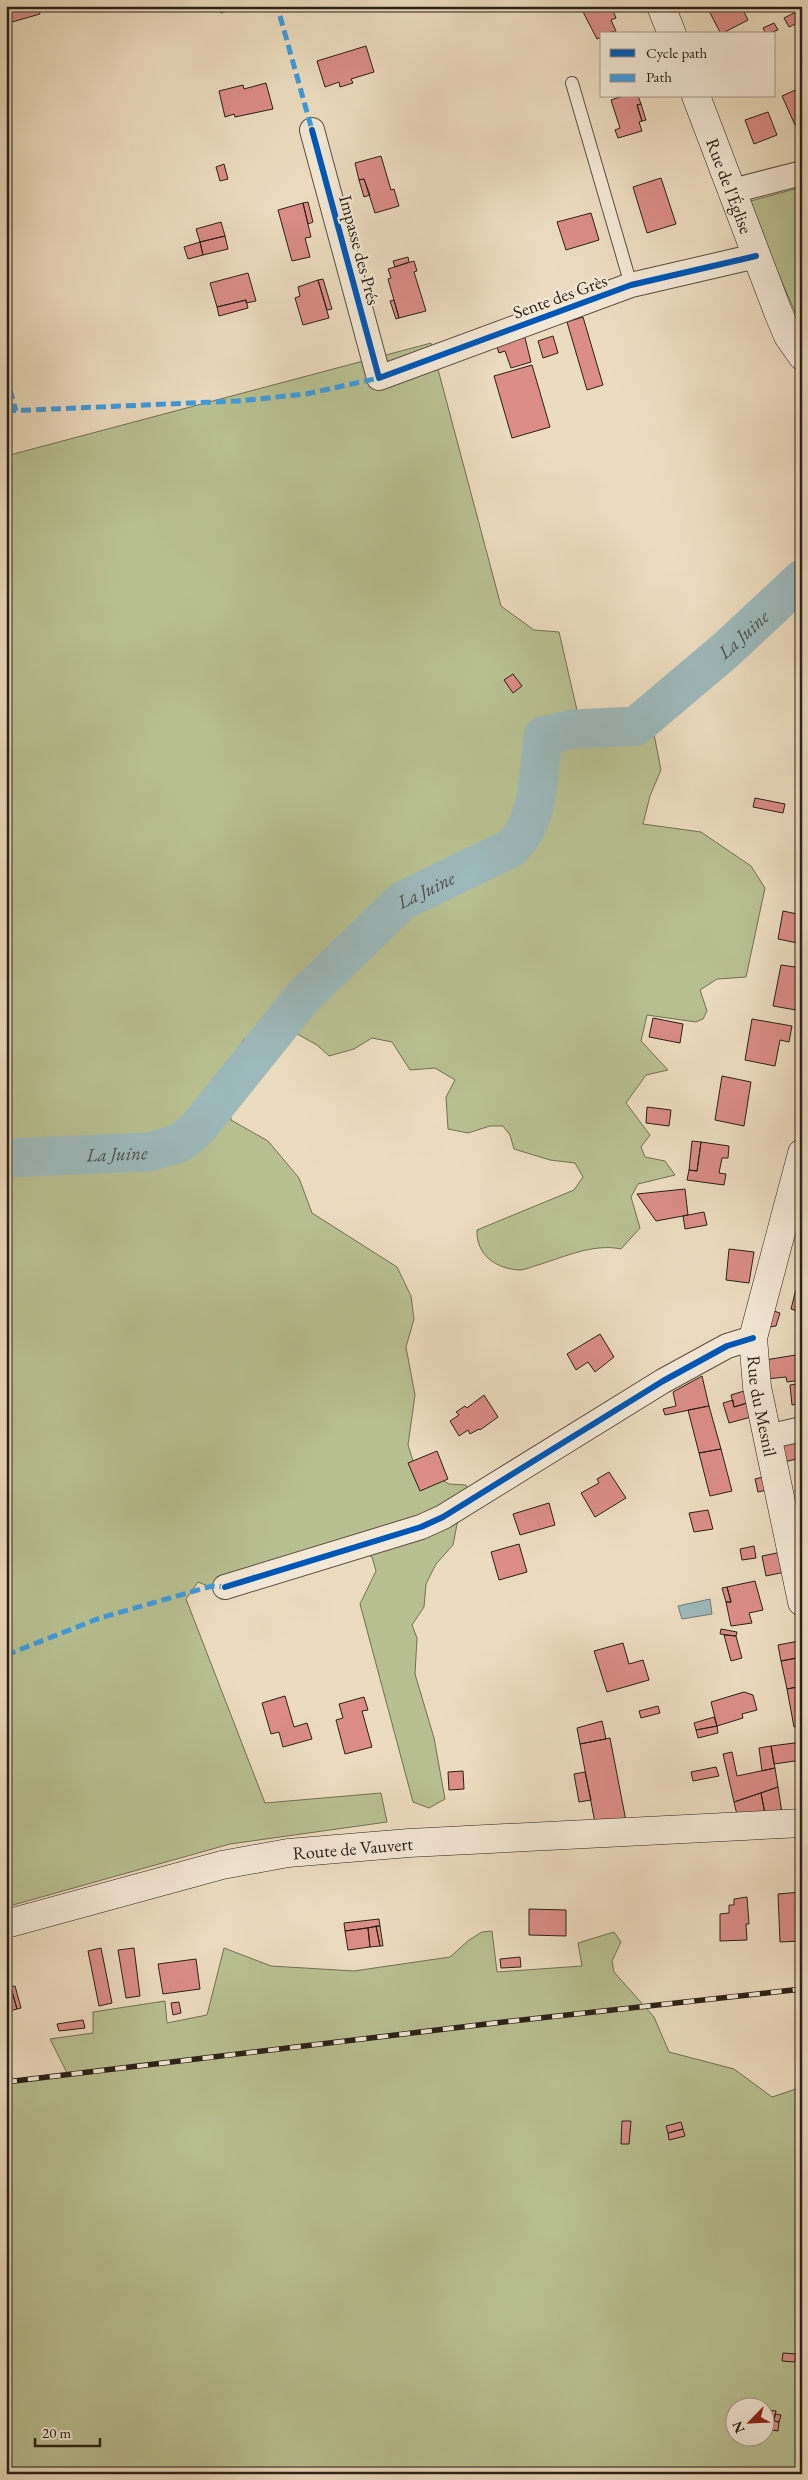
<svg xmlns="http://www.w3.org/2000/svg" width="808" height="2480" font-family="'EB Garamond',serif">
<rect width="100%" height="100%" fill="#ecdcbf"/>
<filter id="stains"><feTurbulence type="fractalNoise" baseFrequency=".004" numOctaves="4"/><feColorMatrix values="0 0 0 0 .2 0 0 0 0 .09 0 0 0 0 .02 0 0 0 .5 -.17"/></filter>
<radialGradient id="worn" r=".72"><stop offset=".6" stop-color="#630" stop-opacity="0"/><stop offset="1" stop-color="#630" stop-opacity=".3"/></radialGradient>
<path fill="#b8c091" stroke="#707054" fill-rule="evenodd" d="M802 187V328L747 202Z
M431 343 501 606 534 630 559 632 579 719 599 713 631 712 653 729 661 770 650 796 643 824 701 832 751 866 765 888 746 977 717 979 700 990 707 1011 703 1019 696 1022 647 1015 641 1041 668 1070 646 1075 626 1103 650 1135 641 1147 645 1157 665 1161 675 1175 638 1184 631 1197 640 1228 621 1249C594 1243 564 1257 538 1265 533 1266 525 1270 520 1270 496 1269 476 1255 477 1230L574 1190 583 1177 575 1163 550 1160 514 1149 510 1135 503 1126H490L468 1133 448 1129 446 1097 455 1080 435 1068 410 1070 392 1042 372 1038 354 1049 329 1056 317 1045 274 1021 243 1040 227 1077 231 1120 268 1141 299 1178 312 1213 397 1267 411 1296 414 1319 406 1347 415 1395 408 1445 414 1464 449 1484 466 1485 473 1499 459 1514 453 1545 436 1564 426 1584 424 1607 412 1625 417 1638 415 1674 434 1738 445 1799 429 1808 413 1802 360 1604 376 1571 372 1557 355 1548 216 1589 198 1582 186 1599 265 1803 381 1793 387 1822 230 1844 6 1907V456Z
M492 1931 497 1972 582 1966 578 1943 614 1932 621 1942 612 1961 614 1972 654 2017 669 2052 734 2069 772 2097 802 2087V2474H6V2082L68 2075 50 2039 93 2033V2012L165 2001 167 2023 207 2015 224 1948 271 1966 354 1971 450 1957 469 1940 482 1932ZM736 2408H766V2438H736Z"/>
<path fill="#9db9bb" stroke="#6f7c79" d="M710 1599 712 1614 682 1619 678 1606Z"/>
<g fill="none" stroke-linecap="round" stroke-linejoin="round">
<path stroke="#9db9bb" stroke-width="39" id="s1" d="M6 1158 149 1152 180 1143 196 1130 302 998 402 901 511 848C541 821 538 773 543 736L573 729 636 726 727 649 802 579"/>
</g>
<path fill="#db8d86" stroke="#292016" d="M8 6H38L40 14 12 22Z
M219 6H242L221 13Z
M490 6H508L492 11Z
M584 6H606L608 10 612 8 616 18 611 20 616 31 602 34V37L597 39 581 8Z
M713 6H741L748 20 721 34 708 9Z
M802 9V21L789 27 784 18Z
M774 23 778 30 766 34 763 28Z
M366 46 374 72 351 79 353 83 340 87 339 82 325 87 317 61Z
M266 83 273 109 235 117 234 114 225 117 219 91 243 85 244 89Z
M802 87V121L795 125 782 96Z
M623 96H638L641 104 637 105 642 121 639 122 642 131 618 138 615 130 620 128 611 100Z
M641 104 646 120 642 121 637 105Z
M768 112 777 135 754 144 745 120Z
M381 156 391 190 394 189 399 206 375 213 364 179 359 180 355 163Z
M224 164 228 179 220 181 216 167Z
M661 178 676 224 647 233 633 187Z
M364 179 370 195 364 197 359 180Z
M308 202 313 222 308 224 303 203Z
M303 203 311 237 305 238 310 257 292 261 278 210Z
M591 213 599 240 566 250 557 222Z
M221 222 225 236 200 242 196 229Z
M225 236 228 249 203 255 200 242Z
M200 242 203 255 188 259 184 247Z
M408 257 409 262 395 267 393 261Z
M414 261 417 271 414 272 426 311 399 318 388 279 391 278 388 269Z
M248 273 256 301 246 303V300L217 307 210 283Z
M323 279 332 309 327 310 318 280Z
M318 280 329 318 303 325 295 298 300 296 298 287Z
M246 300 248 308 219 316 217 307Z
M394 300 399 318 396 319 390 301Z
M583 317 603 385 587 390 567 322Z
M524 334 531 362 511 368 505 351 499 353 496 344Z
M553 336 558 353 543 358 538 341Z
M532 365 550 427 512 438 494 376Z
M513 674 522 686 513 693 504 680Z
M755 798 785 804 783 813 753 807Z
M802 846V867L797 866Z
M783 911 802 915V944L778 939Z
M781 965 802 968V1011L773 1006Z
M653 1018 683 1024 680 1043 649 1037Z
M752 1019 792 1026 789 1042 780 1040 775 1066 745 1060Z
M722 1076 751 1082 744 1126 715 1120Z
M647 1107 671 1110 669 1126 646 1123Z
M692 1141 701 1142 697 1171 689 1170Z
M701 1142 729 1146 728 1158H722L719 1173 726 1174 724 1185 687 1180 689 1170 697 1171Z
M685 1189 688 1215 656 1221 637 1194Z
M704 1212 707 1225 685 1229 683 1216Z
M729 1249 754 1252 749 1283 726 1280Z
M802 1271V1295L795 1293Z
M795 1293 802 1295V1313L791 1309Z
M774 1311 780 1313 776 1326 770 1327Z
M600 1334 614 1357 595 1372 588 1362 576 1370 567 1354Z
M802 1354V1380L787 1382 786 1377 766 1379 765 1360Z
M702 1376 709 1406 665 1415 663 1409 676 1406 673 1392Z
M802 1383V1403L792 1405 790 1385Z
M744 1391 747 1403 734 1407 731 1395Z
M484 1395 498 1417 480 1430 479 1429 470 1434 468 1430 459 1436 450 1421 459 1415 456 1412 465 1406 467 1408Z
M733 1400 734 1407 747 1403 751 1417 729 1423 723 1403Z
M709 1406 721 1449 699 1453 688 1410Z
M802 1440V1458L783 1462 780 1450 786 1443Z
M721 1449 732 1491 710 1496 699 1453Z
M437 1451 448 1479 420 1491 408 1463Z
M609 1472 626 1498 595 1517 581 1493 599 1483 597 1479Z
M767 1476 771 1489 758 1492 755 1479Z
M549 1503 555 1525 520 1535 513 1514Z
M708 1510 713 1529 694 1532 689 1513Z
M519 1544 527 1572 499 1580 491 1552Z
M754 1546 756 1558 742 1560 740 1549Z
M782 1552 785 1572 766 1576 762 1556Z
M755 1581 763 1610 749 1613 752 1623 731 1626 726 1602H731L727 1587Z
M727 1587 731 1602H726L722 1588Z
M721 1629 737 1632 736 1636 720 1634Z
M724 1635 736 1636 742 1658 731 1661Z
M799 1641 802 1657 781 1661 778 1645Z
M623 1643 629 1664 643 1660 649 1680 607 1692 594 1651Z
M802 1657V1686L787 1689 781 1661Z
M802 1686V1726L794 1727 787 1689Z
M744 1692 753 1695 757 1710 742 1714 743 1718 717 1726 711 1702Z
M285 1696 294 1727 307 1723 312 1739 283 1747 279 1732 271 1734 262 1703Z
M364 1697 368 1710 362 1711 372 1747 345 1754 336 1720 343 1718 339 1704Z
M658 1706 660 1713 641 1718 639 1711Z
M714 1717 717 1726 696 1730 694 1723Z
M602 1721 606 1739 580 1744 577 1728Z
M717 1726 718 1733 698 1738 696 1730Z
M610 1738 626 1821 595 1823 580 1744Z
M802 1742V1760L774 1764 771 1746Z
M771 1746 775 1768 762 1771 759 1748Z
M732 1752 737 1776 775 1768 778 1787 734 1802 723 1754Z
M716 1767 719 1776 693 1781 691 1772Z
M463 1771 464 1789 449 1790 448 1772Z
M585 1772 591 1800 579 1802 574 1774Z
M778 1787 782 1813 765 1814 761 1793Z
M761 1793 765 1814 737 1815 734 1802Z
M801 1892 802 1941 780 1942 778 1894Z
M747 1897 749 1924H746L747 1940 720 1941V1914L729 1913V1905H734V1899Z
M529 1909 566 1910V1936L529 1935Z
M379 1919 380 1926 345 1931 344 1923Z
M376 1926H380L383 1946H380Z
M376 1926 380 1946 370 1947 368 1928Z
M368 1928 370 1947 348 1950 345 1931Z
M101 1948 112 2003 99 2006 88 1951Z
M134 1948 140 1996 126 1998 118 1950Z
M520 1957 521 1967 501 1968 500 1959Z
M196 1959 200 1989 163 1994 158 1964Z
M15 1986 21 2008 17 2009 12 1991 6 1993V1988Z
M12 1991 17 2009 10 2011 11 2017 6 2018V1993Z
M179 2002 181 2013 173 2015 171 2003Z
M83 2020 85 2028 59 2031 57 2024Z
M622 2121H631L629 2144H621Z
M681 2122 683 2129 668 2133 666 2126Z
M683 2129 685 2136 669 2140 668 2133Z
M783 2353 796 2354 795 2362 782 2361Z
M767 2410 776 2411 774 2421 779 2422 778 2431 766 2429Z
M775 2414 781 2415 779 2422 774 2421Z"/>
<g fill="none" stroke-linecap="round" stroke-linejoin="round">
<defs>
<path id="lane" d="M572 83 631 285"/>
<path id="street" d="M312 130 379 378 631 285 756 256
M732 191 802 173
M767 1437 802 1429
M225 1587 421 1527 443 1517 663 1381 727 1346 753 1338"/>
<g id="secondary">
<path d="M661 6 672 34"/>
<path id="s2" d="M696 96 778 312 788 336 802 356"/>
<path id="s3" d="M802 1153 753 1338 757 1387 802 1602"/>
<path id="s4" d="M6 1924 222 1865 288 1853 409 1843 802 1823"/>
</g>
</defs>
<use href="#lane" stroke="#5a4f40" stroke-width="14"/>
<use href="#street" stroke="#5a4f40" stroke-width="26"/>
<use href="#secondary" stroke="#292016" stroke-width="29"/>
<use href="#lane" stroke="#f3e8d5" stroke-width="12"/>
<use href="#street" stroke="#f3e8d5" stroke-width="24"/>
<use href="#secondary" stroke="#f3e8d5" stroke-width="28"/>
<defs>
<path id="rail" d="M6 2082 495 2023 802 1989"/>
</defs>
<use href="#rail" stroke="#292016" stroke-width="5.5"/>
<use href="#rail" stroke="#f3e8d5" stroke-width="4" stroke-dasharray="11" stroke-linecap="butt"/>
<path stroke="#3d9bdf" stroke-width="5" stroke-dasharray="10 5" stroke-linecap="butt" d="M280 16 312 130
M6 375 16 411
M6 411 238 401 306 394 379 378
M6 1655 100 1618 212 1586 225 1587"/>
<defs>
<path id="cycleway" d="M312 130 379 378 631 285 756 256
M225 1587 421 1527 443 1517 663 1381 727 1346 753 1338"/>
</defs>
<use href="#cycleway" stroke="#f3e8d5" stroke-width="9"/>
<use href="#cycleway" stroke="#0057b8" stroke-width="6"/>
</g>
<g text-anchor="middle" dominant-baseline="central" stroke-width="4.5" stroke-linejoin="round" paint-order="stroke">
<g font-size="18" fill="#292016" stroke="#f3e8d5">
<text stroke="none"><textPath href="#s2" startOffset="96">Rue de l'Église</textPath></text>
<text transform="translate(360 250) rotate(75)">Impasse des Prés</text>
<text transform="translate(560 296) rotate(-20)">Sente des Grès</text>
<text stroke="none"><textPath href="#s3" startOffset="260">Rue du Mesnil</textPath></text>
<text stroke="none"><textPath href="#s4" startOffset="356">Route de Vauvert</textPath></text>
</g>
<g font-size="19" font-style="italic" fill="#4c4e48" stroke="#f3e8d5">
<text stroke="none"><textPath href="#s1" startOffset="980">La Juine</textPath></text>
<text stroke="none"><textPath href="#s1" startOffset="531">La Juine</textPath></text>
<text stroke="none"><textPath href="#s1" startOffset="111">La Juine</textPath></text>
</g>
</g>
<rect width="808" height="2480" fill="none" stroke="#ecdcbf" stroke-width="25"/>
<rect x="8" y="8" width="793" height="2465" fill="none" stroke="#292016" stroke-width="2.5"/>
<rect x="12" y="12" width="783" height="2455" fill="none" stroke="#292016"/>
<rect x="600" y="32" width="175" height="65" fill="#f3e8d5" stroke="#a29889"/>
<rect x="610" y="49" width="25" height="8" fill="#0057b8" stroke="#a29889"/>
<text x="646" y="58" font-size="15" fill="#292016">Cycle path</text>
<rect x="610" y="74" width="25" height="8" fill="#3d9bdf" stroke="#a29889"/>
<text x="646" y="82" font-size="15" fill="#292016">Path</text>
<g transform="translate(750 2422) rotate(246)"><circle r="24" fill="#f3e8d5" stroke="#a29889"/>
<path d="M0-4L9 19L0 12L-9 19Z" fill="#8f2418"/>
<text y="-8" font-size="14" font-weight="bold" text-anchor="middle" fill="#292016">N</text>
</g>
<path d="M35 2438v8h65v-8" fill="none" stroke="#292016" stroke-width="2.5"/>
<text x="42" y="2438" font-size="15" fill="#292016" stroke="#f3e8d5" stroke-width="4" paint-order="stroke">20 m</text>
<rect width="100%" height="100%" filter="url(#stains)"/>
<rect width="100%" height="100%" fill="url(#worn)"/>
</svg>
